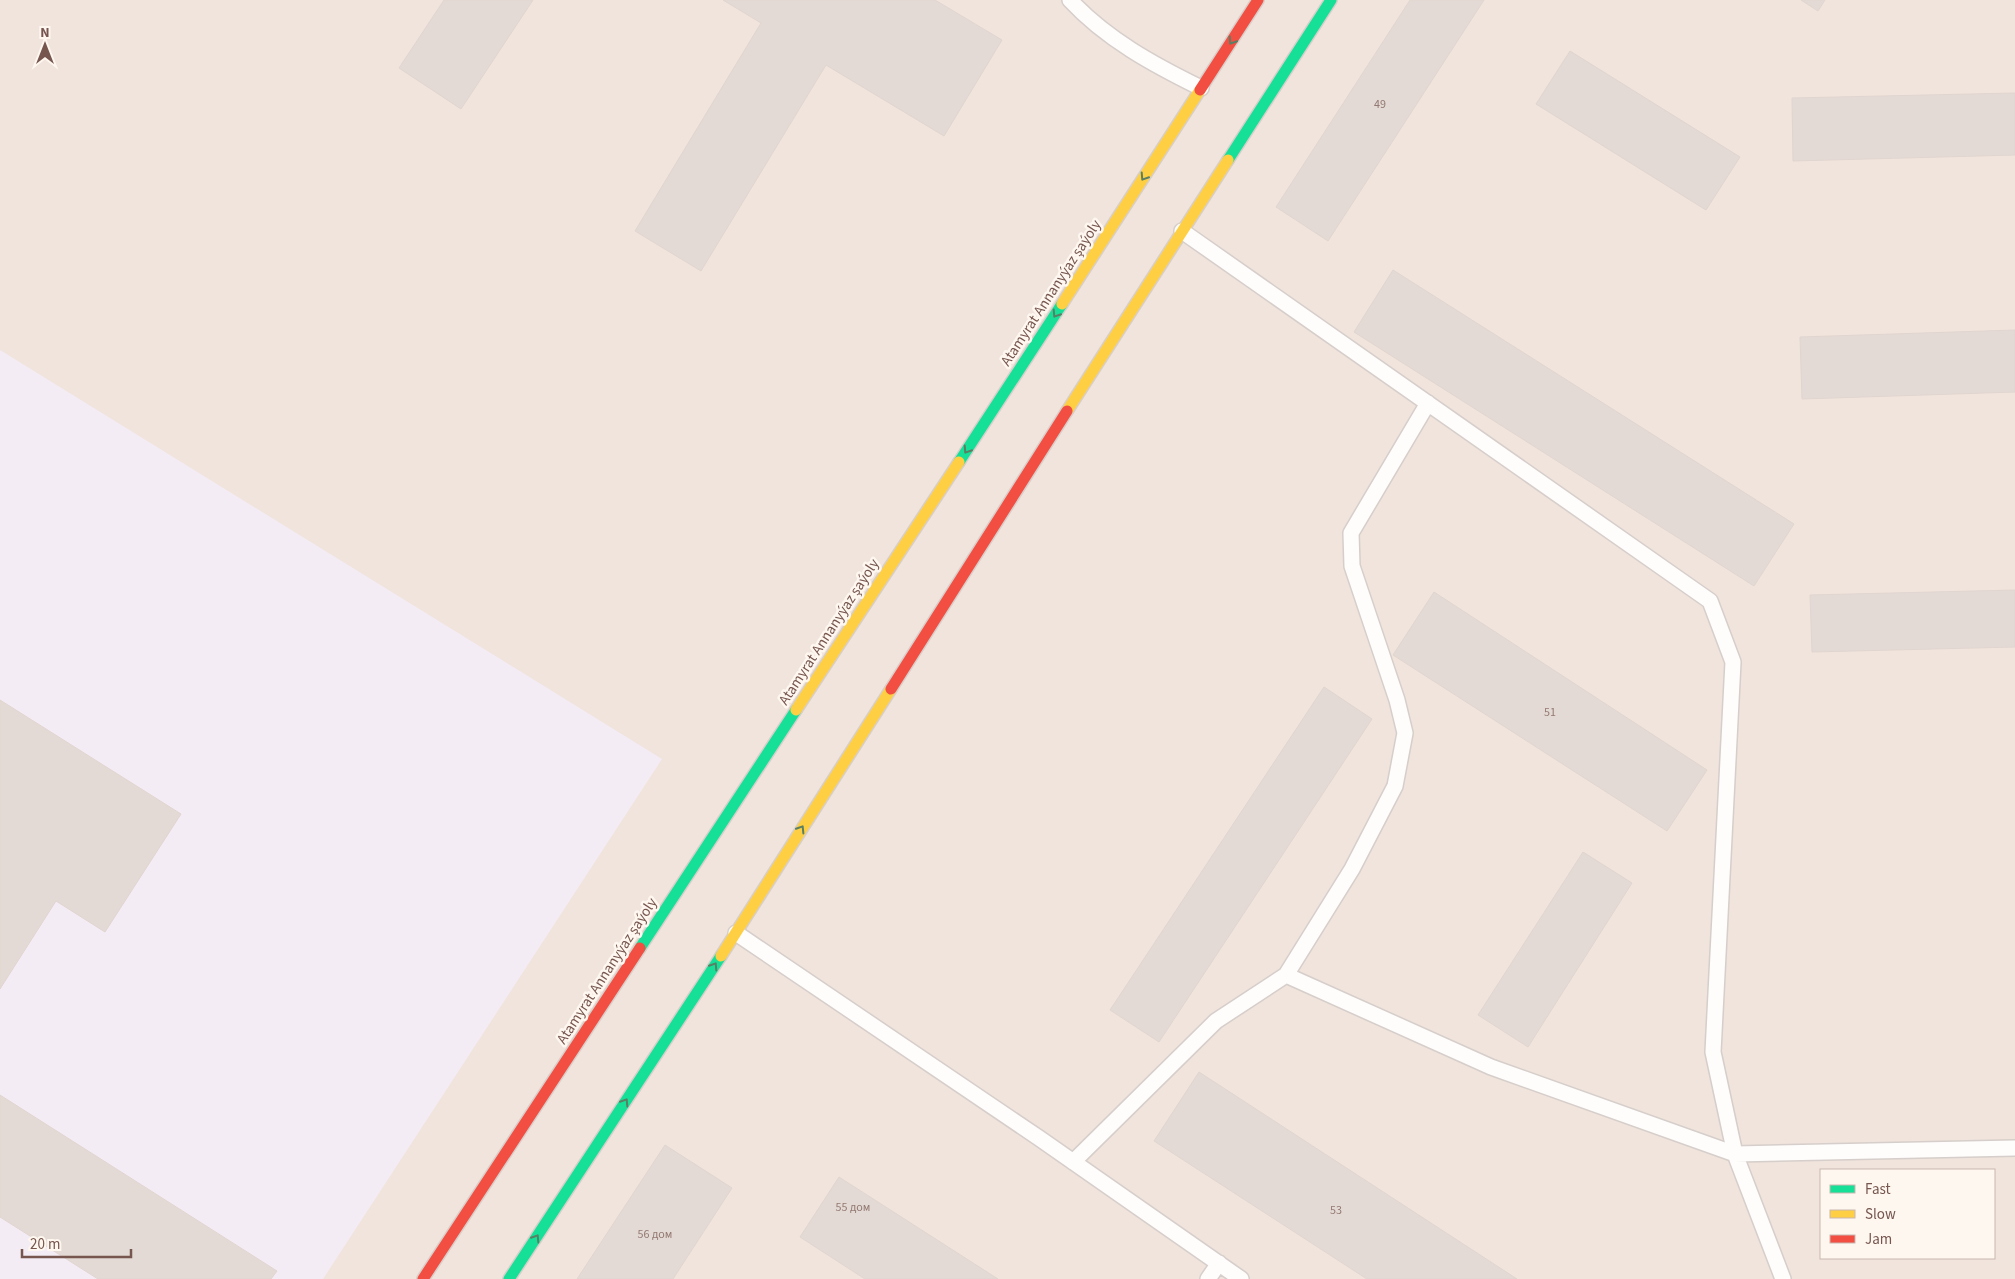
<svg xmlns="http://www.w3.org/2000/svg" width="2015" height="1279" font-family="'Source Sans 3',sans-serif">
<rect width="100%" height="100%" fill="#f8f3ee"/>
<path fill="#f0e4dc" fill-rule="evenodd" d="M0 0H2015V1279H0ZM1821 1170H1994V1258H1821Z"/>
<path fill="#f3ecf4" d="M0 350 662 759 323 1279H0Z"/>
<path fill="#e4dad5" stroke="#e1d5d0" d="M444 0H533L461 109 399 68Z
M723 0H935L1002 40 944 136 826 65 701 271 635 231 761 23Z
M1410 0H1484L1328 241 1276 207Z
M1801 0H1825L1818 11Z
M1570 51 1740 157 1706 210 1536 104Z
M2015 93V155L1793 161 1792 98Z
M1393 270 1794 524 1754 586 1354 332Z
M2015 330V392L1802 399 1800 337Z
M2015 590V647L1812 652 1810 595Z
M1434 592 1707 770 1667 831 1393 655Z
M1324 687 1372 719 1159 1042 1110 1010Z
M0 700 181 814 105 932 56 901 0 989Z
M1583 852 1632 883 1528 1047 1478 1015Z
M1199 1072 1517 1279H1367L1154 1141Z
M0 1095 277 1271 271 1279H98L0 1217Z
M665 1145 732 1188 673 1279H577Z
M839 1177 998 1279H865L800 1237Z"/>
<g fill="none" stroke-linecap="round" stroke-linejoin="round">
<defs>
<path id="lane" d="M1070 0C1106 39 1154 65 1201 88
M1182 231 1710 601 1733 662 1713 1052 1735 1154 1783 1279
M736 933 1039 1138 1241 1279
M1286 975 1491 1067 1735 1154 2015 1148
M1073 1162 1216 1021 1286 975 1352 869 1395 786 1405 733 1397 700 1352 566 1351 533 1428 403
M1208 1279 1219 1263"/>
<path id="fast" d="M1228 160 1331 0
M959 462 1062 304
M640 948 796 710
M509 1279 721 956"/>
<path id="slow" d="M1062 304 1200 90
M1067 411 1228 160
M796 710 959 462
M721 956 891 689"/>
<path id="jam" d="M1200 90 1258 0
M891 689 1067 411
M423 1279 640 948"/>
</defs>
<use href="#lane" stroke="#d6ceca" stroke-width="18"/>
<use href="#fast" stroke="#d8ceca" stroke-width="14"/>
<use href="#slow" stroke="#d8ceca" stroke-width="14"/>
<use href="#jam" stroke="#d8ceca" stroke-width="14"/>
<use href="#lane" stroke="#fefdfc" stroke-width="15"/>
<use href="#fast" stroke="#16e098" stroke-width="11"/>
<use href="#slow" stroke="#ffcf43" stroke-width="11"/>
<use href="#jam" stroke="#f24e42" stroke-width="11"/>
</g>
<defs><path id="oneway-chevron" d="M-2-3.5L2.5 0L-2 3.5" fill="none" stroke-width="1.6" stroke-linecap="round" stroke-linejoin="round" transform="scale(1.25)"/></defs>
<g stroke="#597f64">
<use href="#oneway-chevron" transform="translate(1232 41) rotate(123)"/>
<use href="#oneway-chevron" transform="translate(1144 177) rotate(123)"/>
<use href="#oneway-chevron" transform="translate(1056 314) rotate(123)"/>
<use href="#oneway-chevron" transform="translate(967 450) rotate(123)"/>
<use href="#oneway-chevron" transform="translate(801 829) rotate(-58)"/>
<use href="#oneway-chevron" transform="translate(714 966) rotate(-57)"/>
<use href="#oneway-chevron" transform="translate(625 1102) rotate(-57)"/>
<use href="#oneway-chevron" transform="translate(536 1238) rotate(-57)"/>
</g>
<g text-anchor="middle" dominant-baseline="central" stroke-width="5" stroke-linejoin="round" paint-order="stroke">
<g font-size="12" fill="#937972">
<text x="1380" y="104">49</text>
<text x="1550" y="712">51</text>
<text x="853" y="1207">55 дом</text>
<text x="1336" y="1210">53</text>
<text x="655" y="1234">56 дом</text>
</g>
<g font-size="15" fill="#76564e" stroke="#fef7f0">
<text transform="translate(1051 293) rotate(-57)">Atamyrat Annanyýaz şaýoly</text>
<text transform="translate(829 632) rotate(-57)">Atamyrat Annanyýaz şaýoly</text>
<text transform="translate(607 971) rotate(-57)">Atamyrat Annanyýaz şaýoly</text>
</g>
</g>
<rect x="1820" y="1169" width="175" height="90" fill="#fef7f0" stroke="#c8b7af"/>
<rect x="1830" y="1185" width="25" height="8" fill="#16e098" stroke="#c8b7af"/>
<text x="1865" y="1194" font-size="15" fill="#76564e">Fast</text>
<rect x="1830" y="1210" width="25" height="8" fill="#ffcf43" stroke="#c8b7af"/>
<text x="1865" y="1219" font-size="15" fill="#76564e">Slow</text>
<rect x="1830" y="1235" width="25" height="8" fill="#f24e42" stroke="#c8b7af"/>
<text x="1865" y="1244" font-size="15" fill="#76564e">Jam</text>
<g transform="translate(45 45)" stroke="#fef7f0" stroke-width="4" paint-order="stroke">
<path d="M0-4L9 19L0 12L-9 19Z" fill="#76564e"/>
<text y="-8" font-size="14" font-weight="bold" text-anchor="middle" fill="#76564e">N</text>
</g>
<path d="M22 1249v8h109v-8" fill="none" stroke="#76564e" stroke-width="2.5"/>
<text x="30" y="1249" font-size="15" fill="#76564e" stroke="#fef7f0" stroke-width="4" paint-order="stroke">20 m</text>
</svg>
